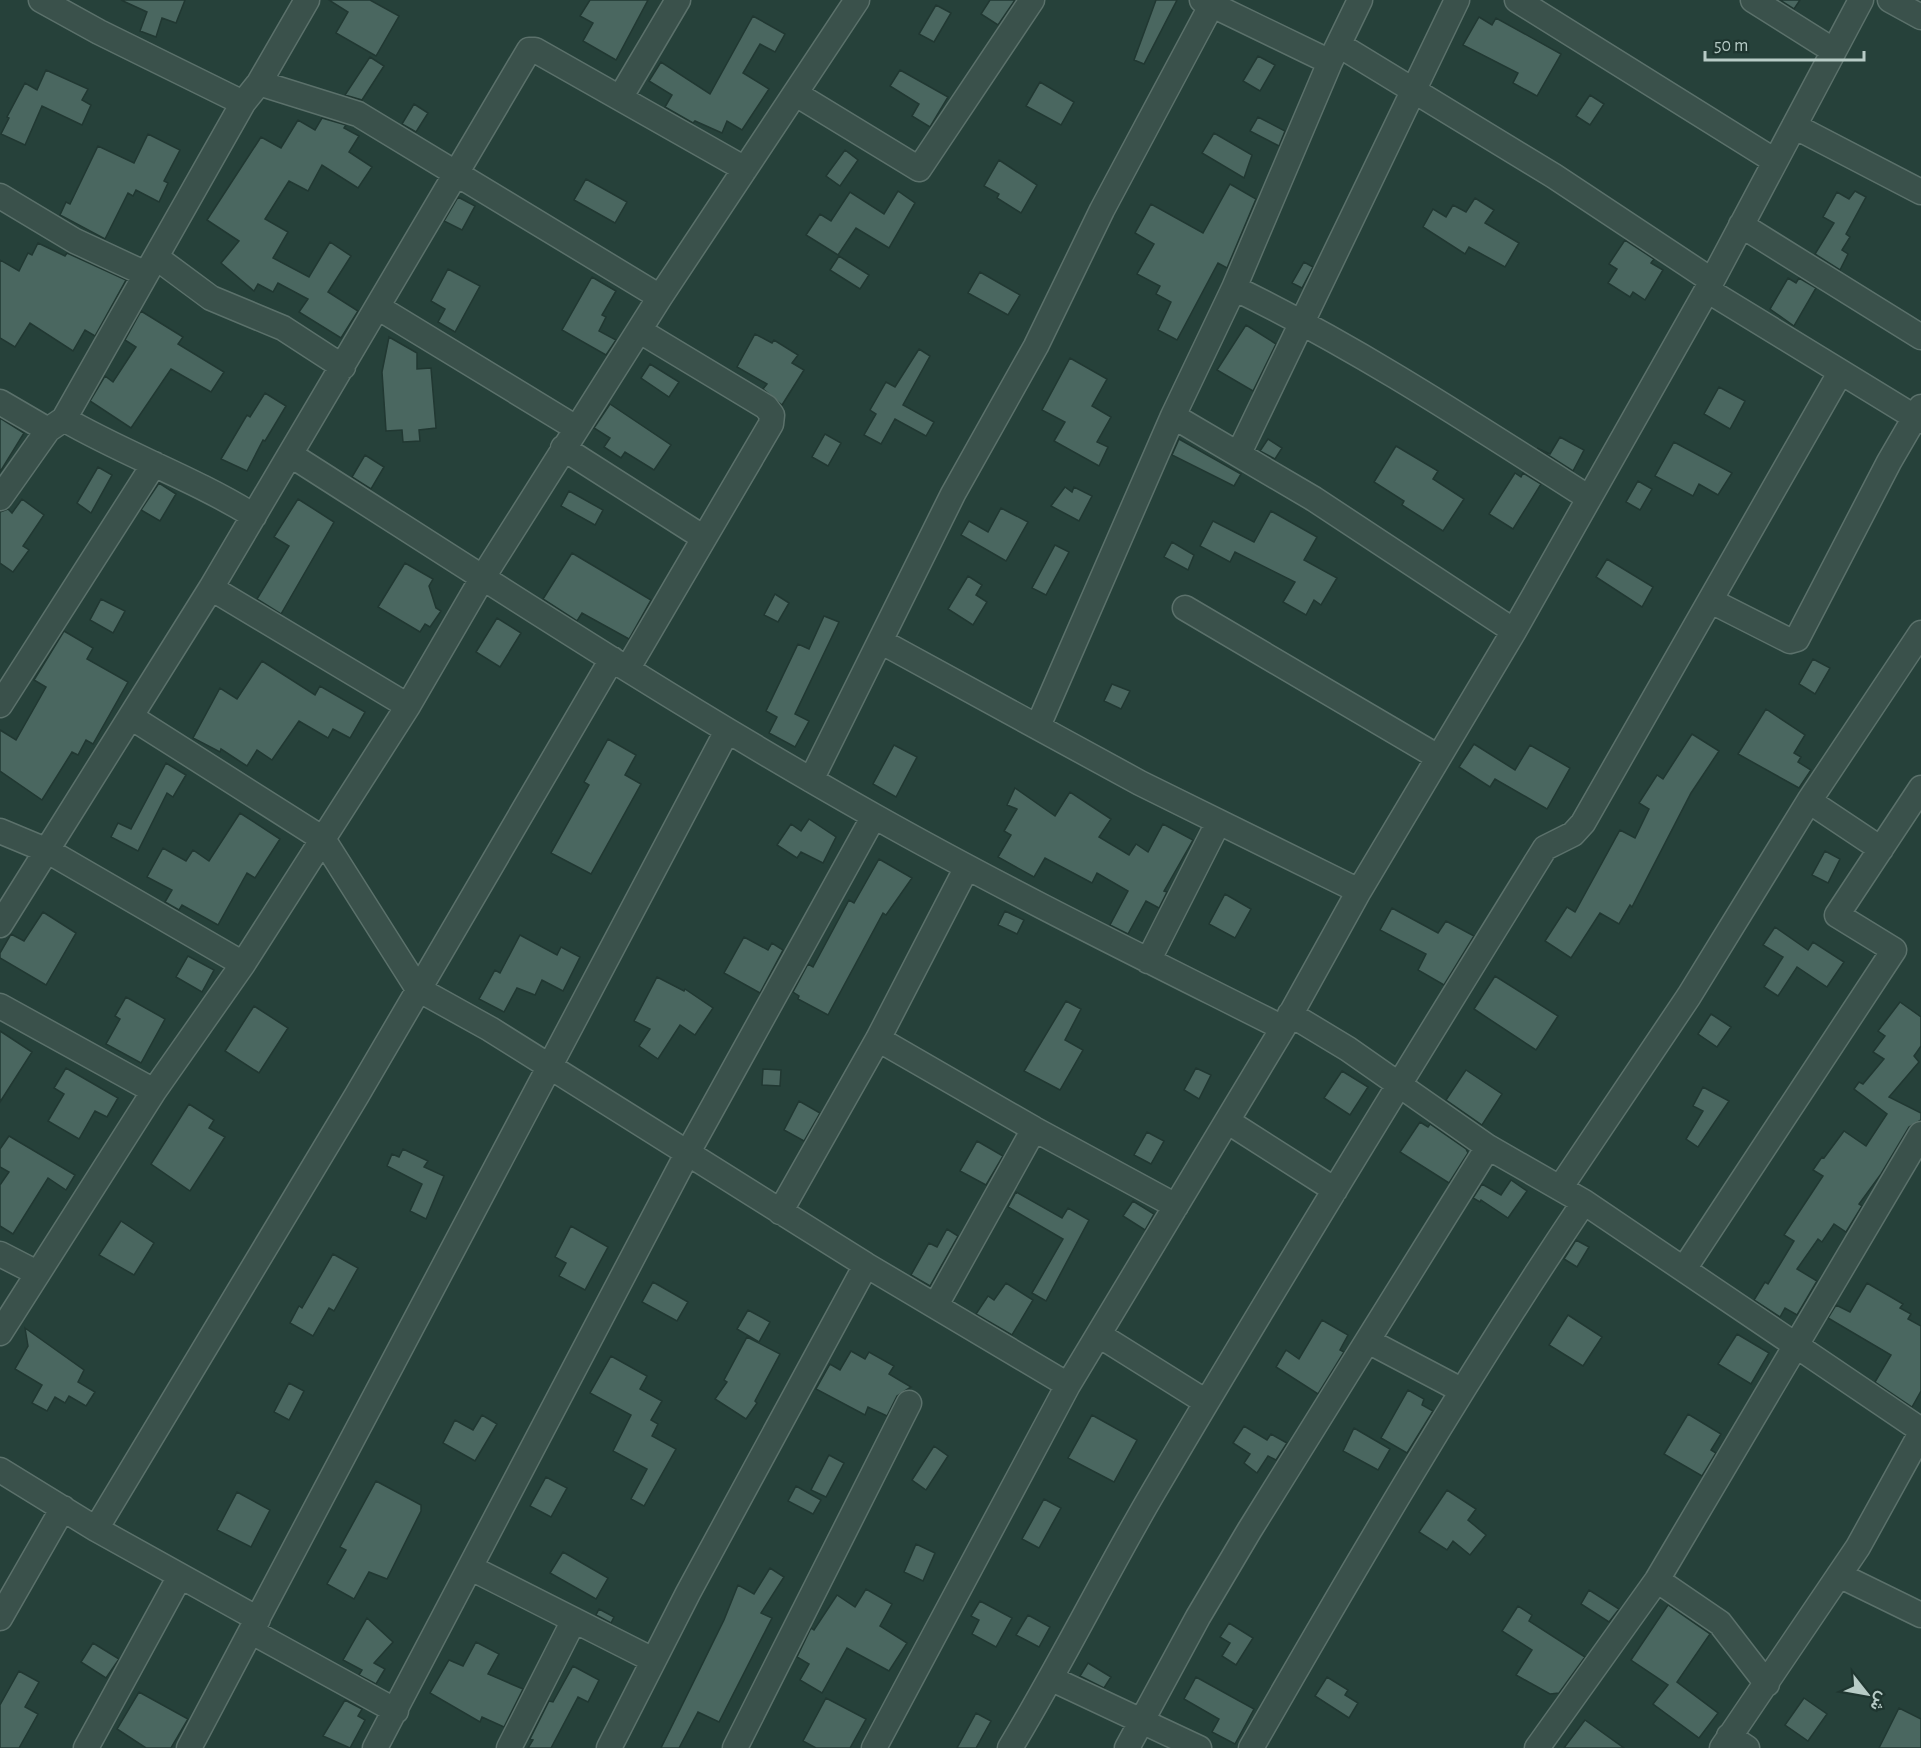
<svg xmlns="http://www.w3.org/2000/svg" width="1921" height="1748" font-family="'Alegreya Sans',Vazirmatn,sans-serif">
<rect width="100%" height="100%" fill="#26413a"/>
<path fill="#4a6760" stroke="#213832" stroke-width="1.5" d="M121 0H185L176 23 162 18 156 37 140 31 147 12Z
M329 0H370L399 16 376 56 336 33 348 12Z
M590 0H648L616 60 583 41 593 23 580 16Z
M990 0H1015L998 25 981 14Z
M1156 0H1177L1144 64 1134 60Z
M1780 0H1800L1794 9Z
M936 5 951 13 934 42 919 34Z
M753 16 785 34 775 52 760 44 743 73 769 89 742 130 727 121 722 133 695 121 693 123 665 107 672 95 649 81 661 62 710 94Z
M1479 17 1492 25 1496 18 1561 54 1537 96 1513 83 1518 73 1463 45Z
M1258 56 1275 65 1260 91 1243 81Z
M370 57 384 66 362 100 345 95Z
M46 70 88 89 82 100 91 105 82 125 42 106 25 145 1 134 9 118 7 117 25 83 37 90Z
M900 70 948 97 930 127 912 116 919 104 890 86Z
M1040 82 1074 102 1061 125 1026 106Z
M1590 95 1604 104 1590 125 1576 116Z
M414 104 428 113 416 132 402 124Z
M1258 117 1285 131 1279 146 1250 131Z
M322 118 346 125 344 128 359 136 349 152 372 167 358 188 322 165 308 191 289 181 265 219 288 232 273 258 309 277 330 242 351 256 328 292 358 311 341 338 299 312 308 299 278 283 273 292 258 284 254 291 221 263 239 241 207 220 261 137 281 148 298 120 315 130Z
M1214 133 1252 155 1244 178 1202 153Z
M148 134 180 150 164 181 168 183 159 202 136 190 133 196 128 193 105 239 60 215 66 202 70 204 98 146 134 163Z
M845 150 858 160 840 186 826 176Z
M999 160 1037 185 1021 213 997 198 999 194 984 186Z
M586 179 627 202 615 223 574 200Z
M1230 184 1256 199 1227 268 1218 263 1177 340 1158 330 1171 302 1156 294 1160 286 1137 274 1154 244 1135 233 1151 204 1203 233Z
M898 191 915 203 889 248 856 228 838 255 806 235 820 214 831 221 850 192 884 214Z
M1855 191 1866 197 1846 234 1850 237 1842 250 1848 254 1840 270 1815 254 1834 223 1823 217 1837 192 1849 199Z
M458 197 475 206 462 230 444 221Z
M1475 198 1494 210 1485 223 1519 243 1505 267 1469 247 1465 254 1423 227 1433 209 1446 217 1453 205 1466 212Z
M1625 240 1654 259 1651 263 1663 270 1645 300 1633 292 1630 297 1608 283 1617 269 1609 264Z
M38 243 65 256 67 253 126 280 95 336 85 330 73 351 30 323 15 347 0 338V260L19 271 28 253 32 255Z
M839 256 869 275 860 289 830 270Z
M1304 262 1313 267 1302 288 1292 283Z
M448 269 480 286 455 332 438 322 445 309 431 301Z
M980 272 1020 295 1008 315 968 293Z
M592 277 616 291 602 315 606 317 599 331 616 340 606 355 562 330Z
M1788 278 1796 283 1799 278 1816 288 1794 326 1770 309Z
M141 311 183 337 178 344 224 372 211 392 171 369 131 428 90 401 105 376 113 382 136 347 125 340Z
M1246 325 1276 344 1253 391 1217 370Z
M755 334 772 343 774 340 798 355 792 363 804 370 782 405 763 389 767 384 737 367Z
M389 337 417 353V369L431 368 436 428 419 430 420 441 403 442 402 430 386 431 382 372Z
M919 349 930 356 903 405 934 422 926 436 895 419 881 444 864 435 876 414 870 410 886 382 895 387Z
M1070 358 1107 379 1092 406 1111 417 1097 442 1108 447 1099 466 1054 441 1065 422 1042 410Z
M650 364 679 382 669 397 641 378Z
M1719 387 1745 401 1730 429 1704 414Z
M265 393 286 406 265 441 263 440 247 471 221 459 247 415 250 417Z
M610 404 671 445 654 470 625 452 621 458 604 447 610 438 594 428Z
M0 418 24 433 0 472Z
M825 434 841 443 828 466 812 457Z
M1560 437 1584 450 1573 471 1537 448 1550 454Z
M1179 439 1241 474 1234 486 1172 455Z
M1268 439 1282 448 1275 459 1260 451Z
M1674 442 1732 473 1718 495 1699 484 1693 496 1655 476Z
M1396 446 1438 471 1433 479 1464 499 1443 531 1402 505 1404 501 1374 482Z
M365 455 384 467 371 489 352 477Z
M98 467 112 475 91 513 77 503Z
M1515 473 1521 477 1523 473 1541 484 1513 529 1489 514Z
M1638 481 1652 489 1640 510 1626 502Z
M159 483 176 494 160 521 141 510Z
M1065 487 1072 492 1074 487 1092 496 1079 521 1051 506Z
M569 491 603 510 595 525 561 506Z
M22 499 44 515 23 546 29 550 13 572 0 563V512L8 509 12 513Z
M298 499 334 522 281 614 257 599 289 546 274 537Z
M1001 508 1028 522 1006 561 961 535 969 521 988 532Z
M1271 511 1317 537 1304 560 1337 578 1321 605 1314 600 1306 615 1283 602 1295 582 1235 552 1230 562 1200 546 1213 521 1254 542Z
M1172 542 1194 555 1188 570 1164 557Z
M1055 545 1069 552 1046 595 1032 588Z
M572 553 651 600 629 639 582 613 577 621 543 599Z
M1607 559 1653 587 1642 607 1596 577Z
M405 563 433 579 429 586 436 608 441 611 430 627 425 624 420 632 378 607Z
M968 576 982 585 976 595 987 602 973 625 948 609Z
M775 594 789 603 778 622 764 615Z
M101 599 125 611 113 633 90 620Z
M824 616 839 622 795 714 809 721 795 747 769 733 777 717 766 711 798 644 809 649Z
M497 618 521 633 500 667 476 652Z
M64 631 93 648 87 659 128 682 93 744 86 740 78 755 72 752 42 800 0 771V730L16 740 46 687 34 680Z
M1813 659 1830 668 1815 694 1799 684Z
M262 661 315 695 320 686 365 712 350 738 333 729 328 738 299 721 272 760 257 750 247 766 221 749 220 752 193 738 220 688 237 699Z
M1112 684 1130 691 1121 709 1104 701Z
M1766 709 1805 735 1794 753 1801 757 1798 762 1811 770 1799 788 1738 754Z
M1692 734 1719 751 1691 793 1632 907 1630 905 1619 924 1600 913 1571 958 1545 941 1567 907 1575 912 1620 830 1635 838 1649 809 1639 803 1657 775 1663 779Z
M608 739 636 755 625 775 641 784 591 874 551 853 589 785 584 782Z
M1474 744 1515 770 1530 745 1570 768 1547 809 1495 779 1490 787 1459 767Z
M894 745 917 757 896 797 873 784Z
M166 763 186 775 173 797 167 793 138 851 111 837 118 823 131 829Z
M1015 788 1055 816 1070 792 1111 819 1099 837 1129 855 1136 844 1148 852 1163 824 1193 840 1164 891 1167 892 1159 908 1146 901 1128 934 1110 925 1128 891 1097 873 1092 883 1045 858 1034 877 998 857 1011 835 1004 831 1017 809 1007 805Z
M240 813 280 839 255 878 247 873 218 925 182 905 179 910 165 902 172 890 147 877 163 848 186 861 193 850 209 861Z
M809 819 836 837 823 863 801 852 797 858 777 845 791 824 801 831Z
M1825 851 1840 859 1828 883 1812 875Z
M879 859 912 878 886 915 883 913 828 1015 798 999 799 996 793 992 808 964 813 967 849 900 854 903Z
M1225 894 1251 909 1235 938 1209 924Z
M1392 908 1438 933 1446 921 1474 936 1444 985 1418 970 1426 954 1380 930Z
M1005 911 1024 920 1017 934 998 925Z
M43 912 76 933 46 985 0 958V953L11 934 24 941Z
M1775 927 1808 950 1813 942 1844 962 1827 987 1797 967 1778 996 1764 987 1783 957 1763 945Z
M520 935 557 955 561 947 580 957 563 991 542 980 535 995 517 988 504 1012 479 999 495 970 500 973Z
M744 937 768 950 772 943 783 950 760 993 724 973Z
M188 956 214 970 202 992 176 977Z
M1495 976 1558 1016 1536 1050 1474 1009Z
M657 977 684 991 685 989 713 1008 695 1035 680 1025 658 1059 639 1046 650 1029 634 1021Z
M126 997 165 1019 141 1063 106 1044 120 1019 115 1016Z
M1066 1001 1081 1009 1065 1040 1083 1050 1060 1090 1024 1071Z
M1900 1002 1921 1017V1046L1914 1056 1919 1062 1889 1097 1921 1113V1120L1909 1127 1881 1174 1859 1204 1862 1206 1846 1232 1834 1224 1822 1242 1818 1239 1797 1269 1817 1281 1797 1315 1785 1308 1780 1317 1754 1300 1765 1282 1768 1284 1794 1241 1784 1235 1823 1176 1813 1170 1822 1157 1824 1158 1844 1131 1866 1146 1887 1114 1854 1089 1859 1082 1863 1084 1884 1059 1873 1052 1885 1036 1878 1031Z
M254 1006 288 1028 259 1073 225 1051Z
M1711 1014 1731 1027 1717 1047 1698 1034Z
M0 1031 32 1052 0 1102Z
M66 1068 118 1098 107 1117 95 1111 79 1139 48 1121 64 1094 54 1088Z
M1196 1068 1211 1075 1199 1099 1184 1090Z
M763 1069 781 1070 780 1086 762 1085Z
M1466 1070 1502 1094 1482 1125 1446 1100Z
M1342 1071 1368 1087 1350 1115 1324 1098Z
M1703 1087 1729 1101 1698 1147 1686 1139 1703 1111 1693 1106Z
M799 1101 820 1113 804 1141 784 1130Z
M189 1104 214 1120 209 1128 225 1137 190 1191 151 1164Z
M1420 1122 1428 1127 1430 1124 1466 1149 1468 1153 1449 1183 1400 1152Z
M1147 1132 1164 1141 1151 1164 1134 1155Z
M9 1136 75 1175 66 1190 48 1178 13 1234 0 1226V1185L9 1172 0 1167V1149Z
M977 1141 1003 1156 986 1185 960 1171Z
M403 1149 428 1161 424 1167 444 1176 426 1219 410 1211 422 1184 387 1166 392 1154 399 1157Z
M1511 1180 1527 1191 1508 1218 1481 1200 1480 1202 1473 1198 1482 1184 1501 1195Z
M1016 1192 1062 1218 1068 1208 1089 1220 1046 1301 1032 1293 1063 1239 1008 1207Z
M1133 1201 1154 1214 1145 1230 1123 1216Z
M121 1221 154 1243 134 1275 99 1255Z
M571 1226 608 1247 585 1290 559 1276 566 1263 555 1257Z
M947 1229 958 1236 930 1286 911 1275 929 1243 937 1247Z
M1576 1240 1589 1247 1577 1267 1564 1259Z
M333 1254 358 1268 334 1311 329 1308 313 1336 290 1323 299 1306 302 1308Z
M653 1282 688 1302 677 1321 642 1302Z
M1006 1283 1033 1300 1012 1335 976 1314 988 1296 994 1300Z
M1867 1283 1903 1304 1900 1308 1911 1314 1908 1319 1921 1326V1391L1912 1407 1875 1382 1891 1355 1828 1318 1836 1305 1850 1312Z
M748 1310 770 1322 759 1342 737 1329Z
M1568 1315 1602 1337 1583 1366 1549 1345Z
M1322 1320 1348 1335 1340 1350 1344 1352 1318 1394 1276 1367 1286 1350 1299 1359Z
M25 1328 84 1370 78 1382 95 1392 86 1406 69 1396 65 1403 55 1397 47 1411 32 1403 42 1385 15 1369 28 1346Z
M1737 1334 1769 1353 1751 1384 1718 1364Z
M747 1337 780 1354 755 1401 757 1403 746 1419 715 1399 727 1382 724 1380Z
M851 1351 865 1359 869 1352 894 1366 889 1374 911 1387 897 1396 887 1416 868 1407 865 1415 816 1389 830 1364 840 1370Z
M611 1356 647 1376 640 1389 662 1401 651 1420 658 1424 652 1436 676 1449 644 1506 631 1499 647 1469 613 1451 631 1415 590 1393Z
M289 1383 304 1391 289 1420 274 1412Z
M1408 1390 1424 1399 1422 1405 1433 1411 1407 1453 1381 1438Z
M1688 1414 1721 1434 1711 1450 1716 1453 1702 1476 1664 1454Z
M482 1415 497 1424 475 1461 443 1443 455 1420 473 1430Z
M1092 1415 1137 1440 1114 1482 1068 1458Z
M1244 1426 1267 1440 1271 1434 1287 1443 1276 1460 1268 1456 1257 1473 1244 1463 1250 1454 1233 1443Z
M1354 1428 1390 1449 1378 1470 1343 1451Z
M934 1446 948 1456 926 1490 912 1480Z
M829 1455 844 1463 826 1497 811 1490Z
M546 1477 567 1488 551 1517 530 1506Z
M376 1481 421 1505V1511L387 1579 369 1572 354 1599 327 1584 346 1550 340 1547Z
M796 1486 821 1500 813 1514 788 1501Z
M1447 1490 1476 1509 1468 1520 1486 1535 1470 1555 1453 1541 1447 1550 1419 1532Z
M237 1492 270 1510 251 1547 217 1530Z
M1044 1499 1061 1508 1039 1548 1022 1539Z
M916 1544 935 1553 923 1581 904 1572Z
M563 1552 608 1578 596 1599 550 1573Z
M770 1568 784 1577 761 1613 772 1618 719 1722 698 1712 679 1748H661L724 1620 738 1585 754 1594Z
M866 1589 892 1604 880 1626 907 1643 889 1671 847 1648 822 1693 800 1680 809 1664 797 1657 811 1628 814 1630 837 1595 855 1607Z
M1589 1590 1619 1609 1609 1622 1581 1604Z
M980 1601 1012 1618 996 1647 972 1634 979 1620 971 1616Z
M1668 1605 1710 1634 1677 1682 1718 1713 1699 1738 1653 1704 1668 1685 1631 1660Z
M1518 1606 1532 1615 1529 1621 1585 1657 1559 1693 1550 1694 1516 1675 1532 1650 1502 1631Z
M599 1609 614 1617 611 1623 596 1615Z
M1028 1615 1050 1627 1039 1647 1016 1635Z
M367 1618 393 1642 374 1663 385 1669 376 1684 359 1675 362 1670 343 1660Z
M1229 1623 1253 1638 1236 1665 1222 1656 1230 1643 1220 1637Z
M476 1642 499 1654 488 1674 523 1689 504 1727 482 1717 480 1722 430 1693 449 1660 463 1666Z
M93 1643 119 1659 106 1678 81 1662Z
M1088 1663 1111 1677 1104 1688 1080 1676Z
M573 1666 599 1680 588 1702 578 1697 551 1748H528L533 1740 530 1739 549 1701 553 1702Z
M19 1671 39 1682 25 1707 38 1714 19 1748H0V1705Z
M1196 1677 1254 1709 1235 1744 1212 1732 1219 1719 1184 1699Z
M1327 1677 1348 1690 1345 1695 1358 1703 1349 1718 1315 1696Z
M139 1692 188 1719 171 1748H146L117 1729Z
M826 1698 866 1719 850 1748H816L803 1741Z
M1804 1698 1827 1714 1808 1741 1785 1725Z
M345 1700 362 1709 358 1716 365 1720 350 1748 323 1736Z
M1899 1708 1921 1719V1748H1879Z
M976 1713 991 1721 976 1748H957Z
M1585 1720 1624 1748H1564Z"/>
<g fill="none" stroke-linecap="round" stroke-linejoin="round">
<defs>
<path id="street" d="M41 0 99 32 243 103
M1202 0 1330 62
M1517 0 1775 161
M1753 0 1834 51
M1890 0 1921 17
M1339 45 1554 176 1711 280
M259 83 358 114 660 297
M796 94 919 169 1032 0
M620 98 678 0
M1794 126 1921 192
M0 196 75 241 146 274
M1741 225 1921 337
M157 258 211 298 283 328 343 367
M1234 288C1358 348 1473 424 1589 498
M1707 290 1921 421
M379 308 576 428
M0 402 48 430
M1173 416 1314 499 1514 631
M64 419C126 455 193 478 254 516
M563 448 704 538
M1239 453 1457 0
M291 455C484 578 675 704 874 816 1007 891 1146 959 1283 1028
M0 498 48 430 64 419 243 103 259 83 307 0
M211 588 408 706
M1711 601 1790 641 1797 639 1889 462 1921 407
M1185 608 1438 757
M880 641 1140 783 1359 891
M628 668 771 424 772 415 766 407 640 331
M0 705 154 464
M131 717 323 839 418 989 490 1029 866 1265 1068 1385
M1038 726 1173 416 1234 288 1330 62 1360 0
M811 780 953 494 1036 346 1102 210 1212 4
M1809 801 1881 849
M0 831 48 851 243 964
M0 925 211 588 529 50H535L745 169
M1148 961 1218 823
M0 1006 154 1091
M1290 1014 1348 1049 1488 1147 1584 1202 1921 1430
M878 1039 1034 1129 1176 1206
M1227 1121 1335 1190
M1560 1188 1689 996 1809 801 1921 633
M780 1212 878 1039 967 867
M0 1254 37 1273
M1684 1269 1894 950 1837 915 1921 788
M936 1305 1034 1129
M0 1333 154 1091 243 964 408 706 483 577 660 297 857 0
M1099 1335 1206 1402
M1368 1341 1461 1390
M0 1470 96 1529 258 1619
M96 1529 357 1095 612 659
M471 1568 653 1660
M1839 1575 1921 1615
M1657 1580 1720 1623 1767 1684
M0 1618 63 1508
M252 1632 396 1711
M1052 1679 1199 1748
M1729 1736 1747 1748
M86 1748 180 1576
M189 1748 727 731
M375 1748 687 1154 874 816
M509 1748 574 1620
M609 1748 688 1593 866 1265
M735 1748 909 1403
M874 1748 1068 1385 1283 1028 1359 891 1514 631 1707 290 1861 0
M1010 1748C1061 1664 1104 1576 1154 1491 1281 1275 1413 1061 1545 848L1573 834 1583 823 1840 373
M1127 1748 1198 1617 1249 1531 1488 1147
M1251 1748C1357 1563 1465 1379 1584 1202
M1537 1748 1657 1580 1921 1134
M1722 1748 1858 1547 1921 1433"/>
</defs>
<use href="#street" stroke="#5b716b" stroke-width="27"/>
<use href="#street" stroke="#3a514b" stroke-width="24"/>
</g>
<g transform="translate(1867 1694) rotate(121)" stroke="#1f3630" stroke-width="4.5" paint-order="stroke">
<path d="M0-4.5L10 22L0 15L-10 22Z" fill="#b7cbc6"/>
<text y="-9" font-size="16" font-weight="bold" text-anchor="middle" fill="#b7cbc6">ش</text>
</g>
<path d="M1705 51v9h159v-9" fill="none" stroke="#b7cbc6" stroke-width="3"/>
<text x="1714" y="51" font-size="18" fill="#b7cbc6" stroke="#1f3630" stroke-width="4.5" paint-order="stroke">50 m</text>
</svg>
